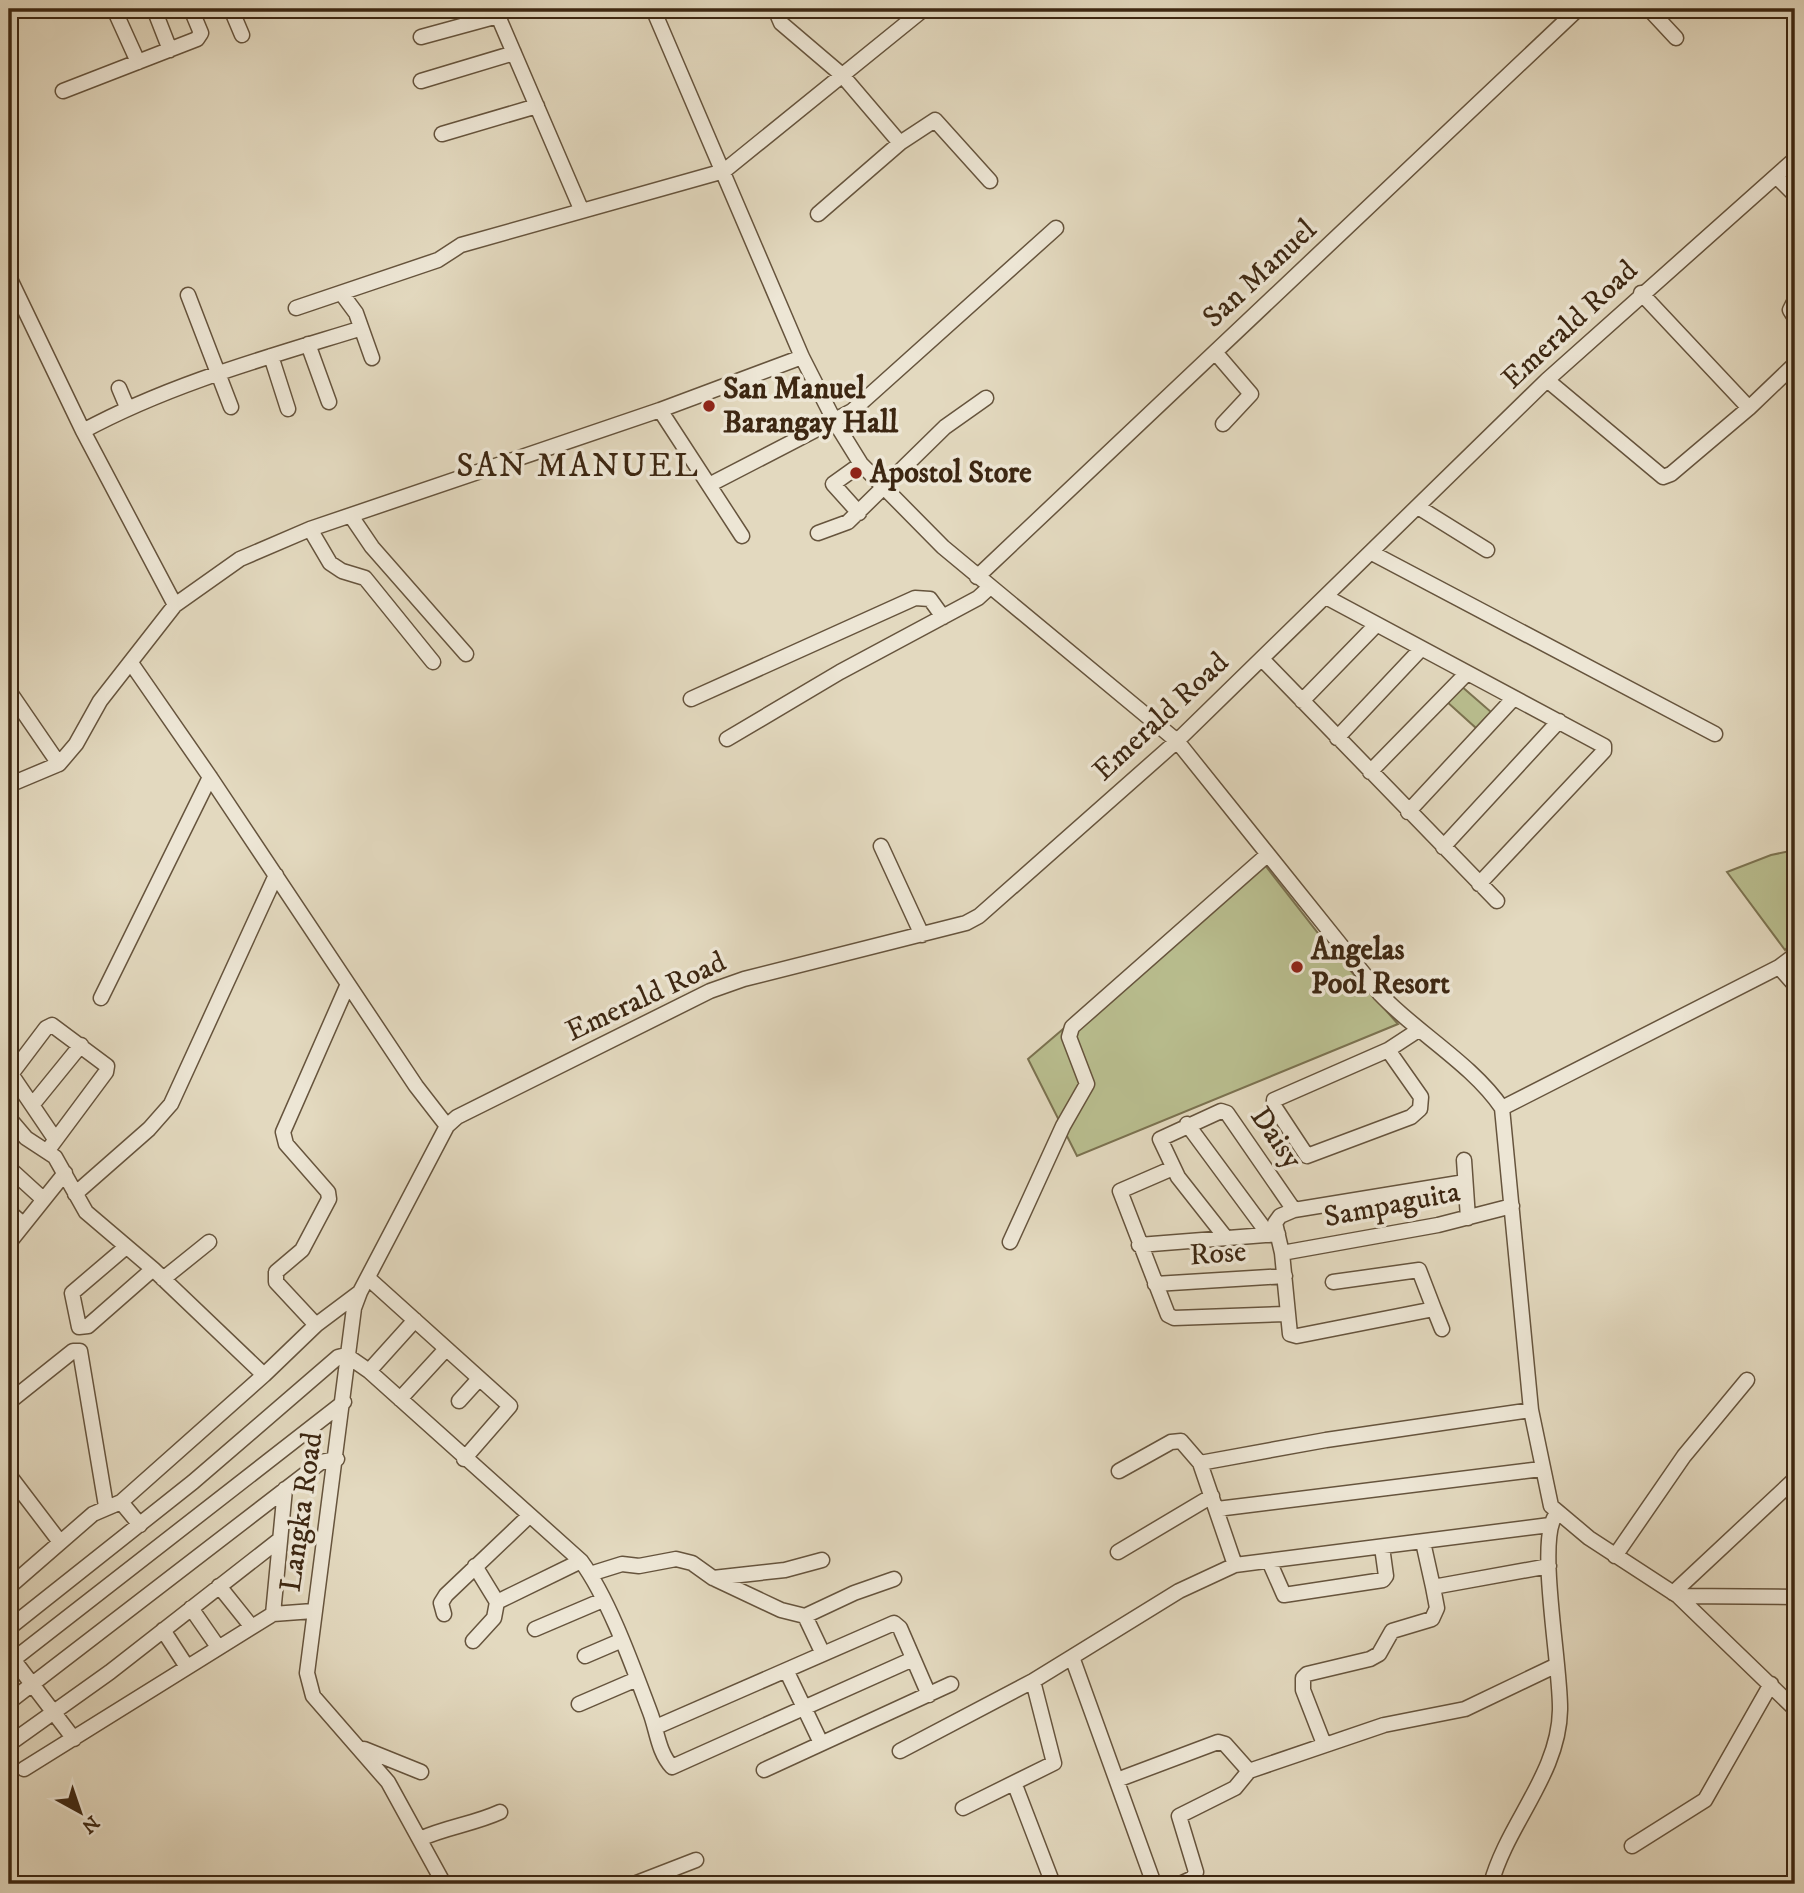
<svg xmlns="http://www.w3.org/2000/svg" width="1804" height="1893" font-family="'IM FELL DW Pica',serif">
<rect width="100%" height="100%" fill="#e3d9bf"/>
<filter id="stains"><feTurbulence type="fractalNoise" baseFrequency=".00286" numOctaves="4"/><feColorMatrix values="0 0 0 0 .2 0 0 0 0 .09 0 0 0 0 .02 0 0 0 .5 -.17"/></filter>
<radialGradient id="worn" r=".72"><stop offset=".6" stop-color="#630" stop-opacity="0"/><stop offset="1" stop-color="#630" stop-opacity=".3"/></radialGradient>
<path fill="#b9be8f" stroke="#7b7250" stroke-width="2" d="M1460 685 1491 712 1476 728 1446 701Z
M1795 850V940L1785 950 1727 872 1771 855Z
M1261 860 1325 942 1398 1024 1077 1156 1028 1059Z"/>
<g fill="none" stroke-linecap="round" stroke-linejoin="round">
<defs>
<path id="minor" d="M114 9 138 62
M154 9 170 50
M231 9 242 35
M495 9 581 209
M653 9 802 357 835 422 861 464 943 547 1177 741 1380 994C1417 1033 1472 1064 1502 1108L1531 1410 1551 1506 1589 1538 1678 1596 1795 1709
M782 9 778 16 781 23 842 75 900 143
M1649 9 1676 38
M421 37 498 16
M421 81 514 53
M63 91 197 39 201 33 191 9
M442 134 537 106
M1776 176 1795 195
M818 214 900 143 935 120 990 181
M9 277 83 431 175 605
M1641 293 1749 408
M342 294 356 313 372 358
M188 295 231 407
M1795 300 1790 310 1795 318
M296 308 438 260 461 245 724 171 924 9
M308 344 329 402
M1215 352 1251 394 1223 424
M271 356 288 409
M1547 380 1663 477 1671 474 1749 408 1795 364
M119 388 127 407
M660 410 742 536
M83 431C170 384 265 358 359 329
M709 485 852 411 1056 228
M1418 507 1487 550
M859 513 833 484 861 464
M351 516 372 547 466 654
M310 529 330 563 342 571 365 578 433 662
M818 533 848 522 945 427 986 398
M1372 553 1715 734
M977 577 1578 9
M1326 597 1604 746V751L1479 884
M1262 659 1497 901
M131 663 210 777 416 1086 447 1126
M9 691 59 764
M691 699 915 598 930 599 943 617
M1302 701 1376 625
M1337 738 1421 649
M727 739 840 672 978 598 990 587
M1370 772 1467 673
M9 785 59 764 76 744 100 701 175 605 240 559 310 529 660 410 802 357
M1408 812 1513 699
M881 846 922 935
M1443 847 1559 721
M1779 967 1795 985
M101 998 210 777
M1388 1050 1421 1097 1420 1109 1411 1117 1307 1156 1274 1106V1100L1388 1050 1417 1031
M11 1074 55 1139
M9 1077 46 1028 52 1025 107 1066 106 1072 48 1150
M33 1104 81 1045
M1502 1108 1779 967 1795 955
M9 1118 26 1138 55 1157 86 1212 153 1269 264 1375
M1187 1124 1269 1235
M1464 1160 1468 1218
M9 1168 43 1199
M1173 1168 1120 1191 1168 1315 1174 1318 1286 1314
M75 1194 149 1129 171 1104 276 875
M1294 1210 1280 1216 1275 1223 1282 1253 1290 1334 1297 1336 1434 1309 1442 1329
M9 1212 23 1224
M1226 1238 1178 1177 1160 1139 1221 1111 1227 1113 1294 1210 1465 1182
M1010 1242 1063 1126 1087 1084 1069 1037 1072 1027 1267 855
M9 1243 65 1173
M1139 1245 1278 1234
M126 1247 72 1293 79 1327 88 1326 153 1269
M1282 1253 1438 1225 1512 1206
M368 1278 510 1406 464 1459
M163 1279 209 1242
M1333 1282 1419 1270 1434 1309
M1155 1284 1285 1276
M316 1325 276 1282V1272L302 1250 329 1199 328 1192 286 1144 283 1132 348 984
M369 1371 415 1320
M400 1399 446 1349
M459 1401 478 1380
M9 1402 73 1351H80L106 1506
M1200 1463 1326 1440 1531 1410
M1119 1471 1171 1442 1181 1441 1200 1463 1235 1565
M9 1475 60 1542
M121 1502 140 1525
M1217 1509 1541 1469
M1423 1542 1433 1587 1549 1566
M1118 1552 1212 1496
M1615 1556 1684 1456 1747 1380
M1269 1561 1284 1595 1383 1580 1386 1576 1382 1547
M475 1566 497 1602
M590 1574 622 1564 639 1566 676 1559 692 1563 713 1578 781 1610 805 1616 854 1593 894 1579
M713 1578 785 1570 822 1560
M219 1586 251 1626
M9 1587 93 1514 121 1502 264 1375 316 1325 360 1292
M1673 1593 1795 1479
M1678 1596 1795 1597
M191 1608 218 1647
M273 1614 285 1489
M444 1614 441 1603 446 1595 529 1516
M805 1616 823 1654
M9 1628 193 1482 338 1357 346 1355 369 1371 581 1561C609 1599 633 1667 650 1712 657 1730 658 1752 672 1767L913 1659
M535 1629 603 1600
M163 1630 187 1667
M473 1641 494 1618 497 1602 581 1561
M9 1654 74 1739
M585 1656 620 1641
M9 1663 344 1402
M787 1672 821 1743
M9 1702 321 1462 337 1459
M579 1704 637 1679
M656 1727 894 1623 900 1628 929 1695
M9 1744 110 1672 279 1540
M1324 1744 1303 1690V1678L1307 1674 1370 1659 1379 1654 1392 1631 1432 1619 1437 1608 1433 1587
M364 1749 421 1772
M900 1751 1033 1681 1072 1657
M24 1769 273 1614 313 1611
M764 1770 951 1684
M1117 1780 1218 1742 1225 1744 1249 1771
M1015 1785 1053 1884
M963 1808 1054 1763 1033 1681
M420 1839C446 1827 474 1824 500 1812
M1632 1846 1705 1800 1771 1684
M444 1884 388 1782 313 1696 307 1673 354 1308 360 1292 447 1126 457 1117 710 991 744 979 966 923 979 916 1177 741 1547 380 1795 159
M634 1884 696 1860
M1154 1884 1072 1657 1179 1591 1235 1565 1550 1525
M1180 1884 1193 1878 1196 1872 1179 1816 1235 1788 1249 1771 1384 1725 1465 1709 1557 1665
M1491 1884C1507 1824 1559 1774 1560 1710 1561 1668 1538 1548 1554 1518"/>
</defs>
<use href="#minor" stroke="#66543d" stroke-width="17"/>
<use href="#minor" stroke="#ede6d5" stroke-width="14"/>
</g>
<g fill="#8f2418" stroke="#ede6d5" stroke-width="2.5">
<circle cx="709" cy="406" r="7"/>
<circle cx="856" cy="473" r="7"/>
<circle cx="1297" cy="967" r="7"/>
</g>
<g text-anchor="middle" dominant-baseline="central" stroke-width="7" stroke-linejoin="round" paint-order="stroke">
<g font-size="30" fill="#3d2712" stroke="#ede6d5">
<text transform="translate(1260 274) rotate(-43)">San Manuel</text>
<text transform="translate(1570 325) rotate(-43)">Emerald Road</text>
<text transform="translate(1161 717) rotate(-43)">Emerald Road</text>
<text transform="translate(646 997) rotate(-25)">Emerald Road</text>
<text transform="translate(1276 1138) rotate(55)">Daisy</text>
<text transform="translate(1392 1205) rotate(-11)">Sampaguita</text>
<text transform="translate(1218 1254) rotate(-4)">Rose</text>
<text transform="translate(302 1512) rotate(-82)">Langka Road</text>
</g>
<g font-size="30" font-weight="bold" fill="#3d2712" stroke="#ede6d5" text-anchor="start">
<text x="723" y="389">San Manuel<tspan x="723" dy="34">Barangay Hall</tspan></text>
<text x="870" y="473">Apostol Store</text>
<text x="1311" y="950">Angelas<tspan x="1311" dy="34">Pool Resort</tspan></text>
</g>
<g font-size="33" letter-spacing="2" fill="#3d2712" stroke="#ede6d5">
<text x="578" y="466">SAN MANUEL</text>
</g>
</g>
<rect width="1804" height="1893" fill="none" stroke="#e3d9bf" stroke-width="35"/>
<rect x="10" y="10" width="1783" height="1872" fill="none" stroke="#3d2712" stroke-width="3.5"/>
<rect x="18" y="18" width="1769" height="1858" fill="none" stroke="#3d2712" stroke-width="2"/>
<g transform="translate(80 1812) rotate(140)" stroke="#ede6d5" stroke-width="5" paint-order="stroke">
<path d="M0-5L12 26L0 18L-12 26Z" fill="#3d2712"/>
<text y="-10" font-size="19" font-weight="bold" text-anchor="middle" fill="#3d2712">N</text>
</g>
<rect width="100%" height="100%" filter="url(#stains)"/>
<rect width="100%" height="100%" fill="url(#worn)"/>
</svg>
